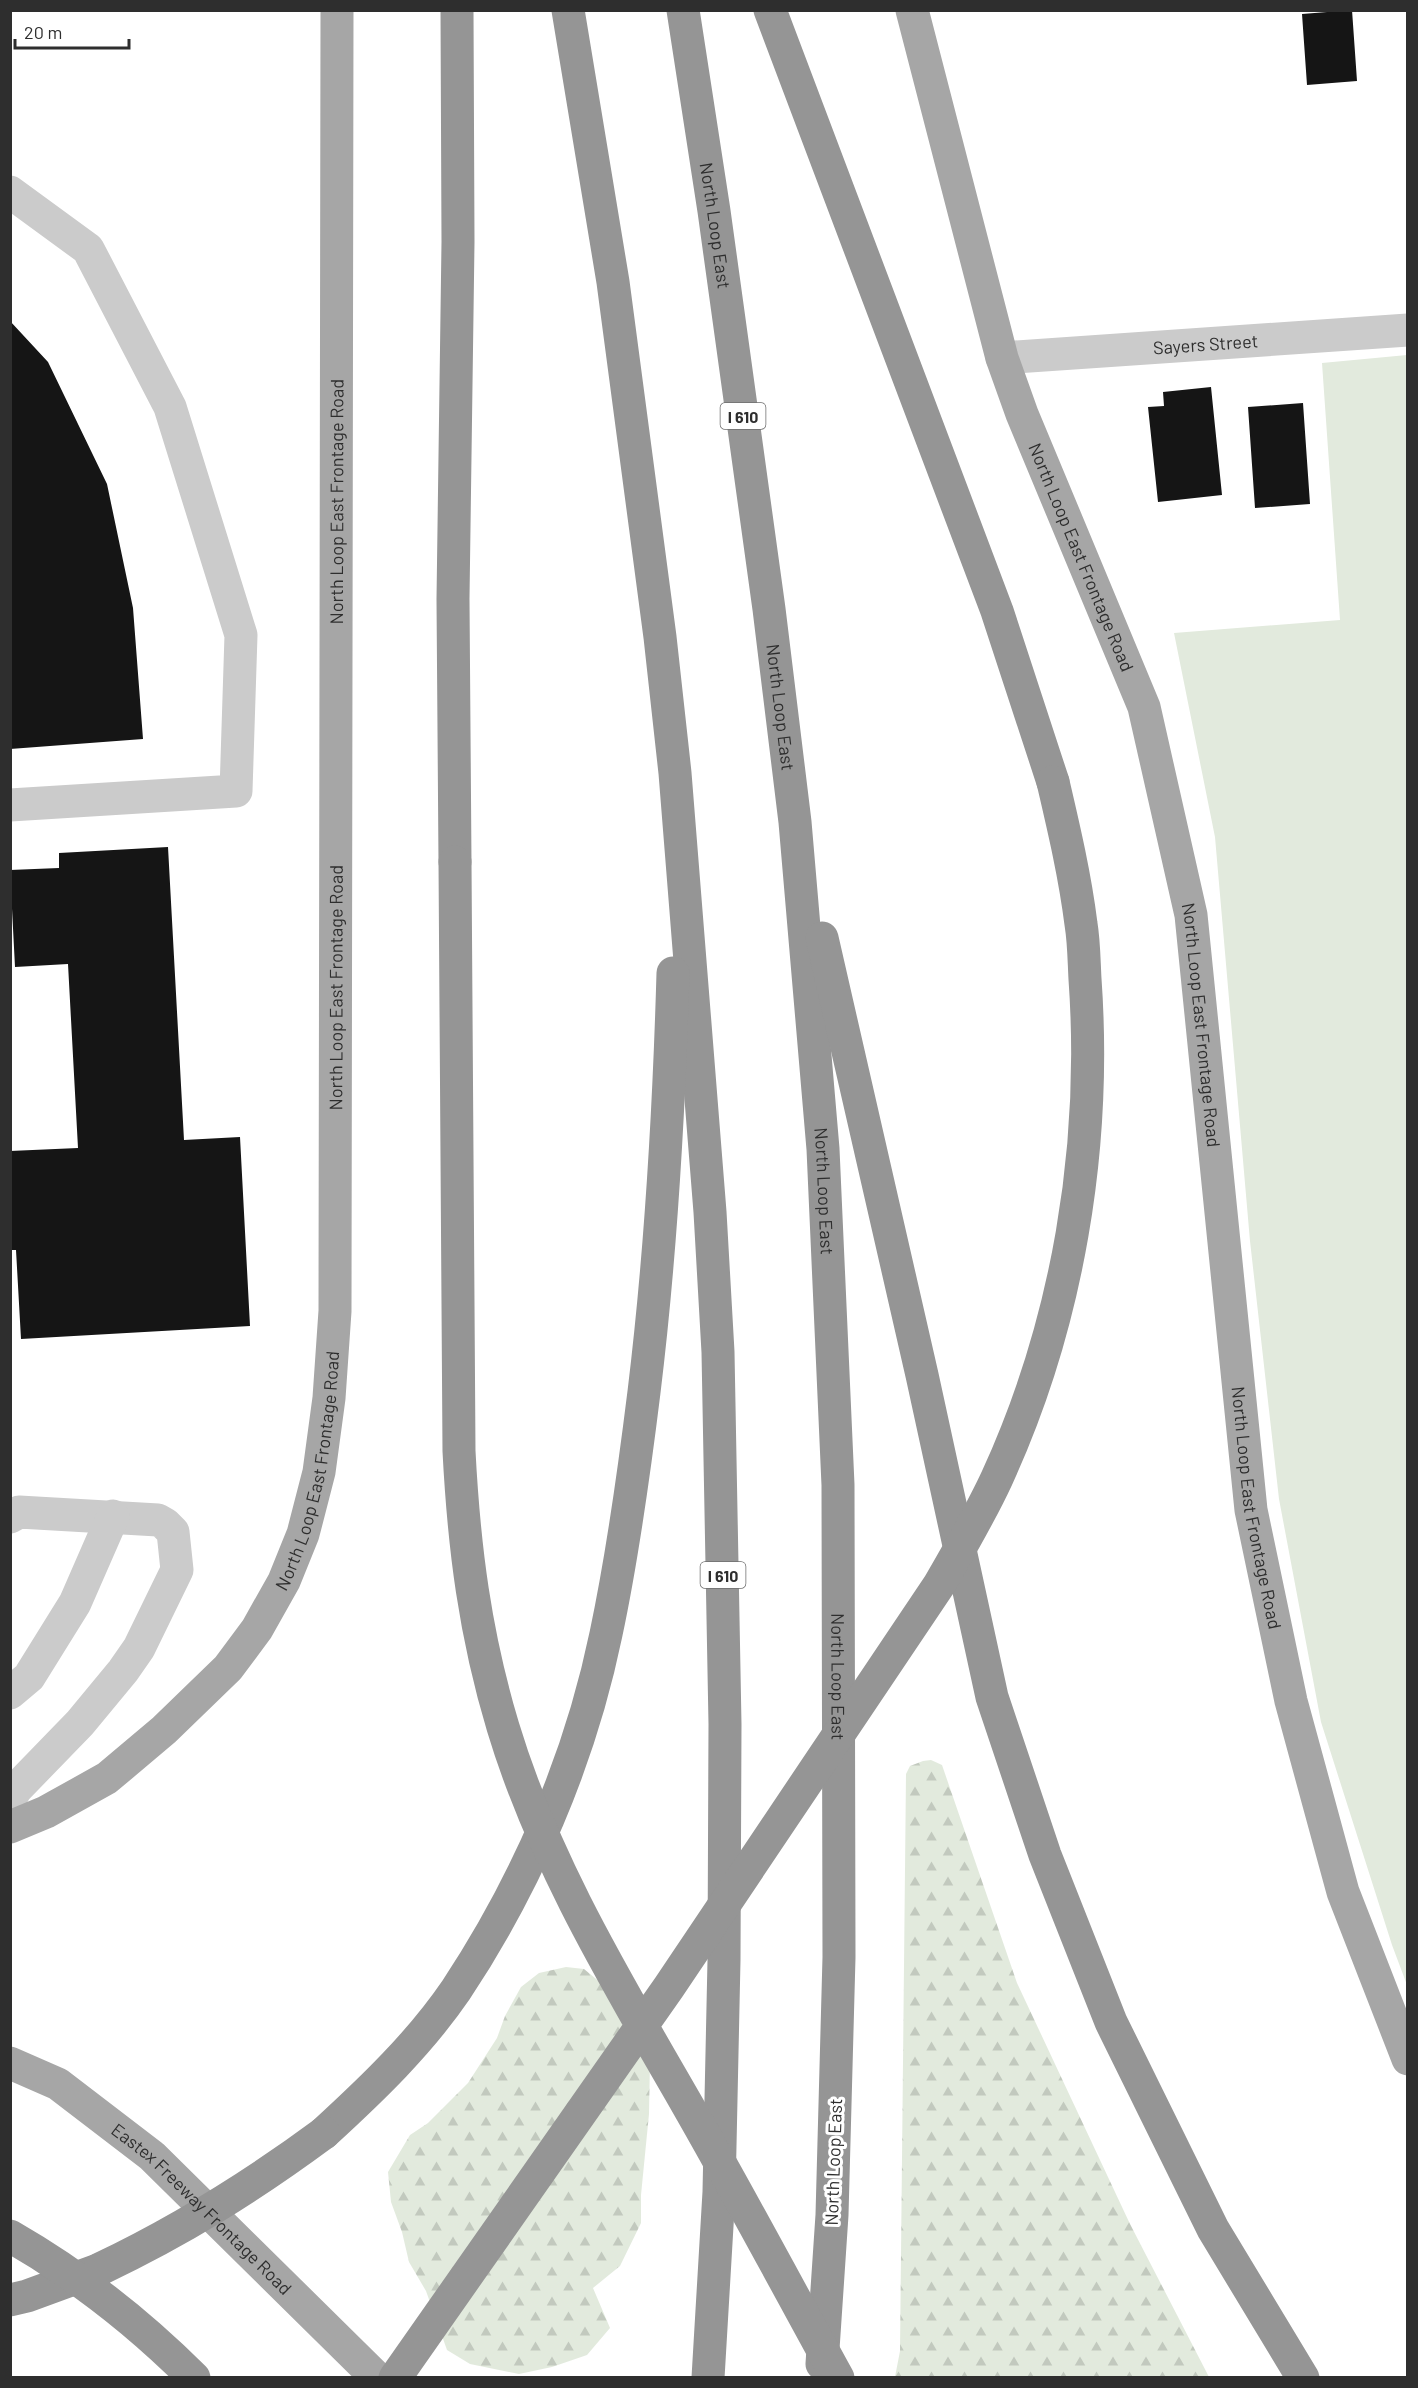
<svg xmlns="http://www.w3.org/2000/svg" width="1418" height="2388" font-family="Barlow,sans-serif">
<defs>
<pattern id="forest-firs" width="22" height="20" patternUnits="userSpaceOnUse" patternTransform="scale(1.5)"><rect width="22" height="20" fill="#e2eadd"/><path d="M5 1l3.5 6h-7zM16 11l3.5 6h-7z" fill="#c2c9be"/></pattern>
</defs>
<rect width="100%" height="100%" fill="#fff"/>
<path fill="#e2eadd" d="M1407 355H1408L1407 1985 1392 1945 1321 1722 1279 1499 1250 1241 1215 837 1174 633 1340 620 1322 363Z"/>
<path fill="url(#forest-firs)" d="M931 1760 942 1765 1017 1983 1130 2224 1209 2377H895L900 2351 906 1774 910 1766 923 1761Z
M566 1967 584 1969 601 1983 650 2061 649 2114 641 2195V2223L620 2266 593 2288 610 2328 587 2355 552 2367 519 2374 470 2364 447 2350 426 2291 409 2262 402 2232 391 2202 388 2172 410 2135 428 2123 468 2083 497 2038 505 2016 521 1987 539 1973Z"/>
<path fill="#151515" d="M1352 10 1357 81 1307 85 1302 14Z
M10 321 48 362 107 484 133 608 143 739 10 749Z
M1211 387 1222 495 1158 502 1148 407 1164 406 1163 392Z
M1303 403 1310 504 1255 508 1248 407Z
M168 847 184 1140 240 1137 250 1326 21 1339 16 1250H10V1151L78 1148 68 964 15 967 10 870 59 868V853Z"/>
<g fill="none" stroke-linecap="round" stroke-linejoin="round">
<g stroke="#cbcbcb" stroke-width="33">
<path d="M10 192 88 249 170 407 241 635 236 791 10 805"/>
<path id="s1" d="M1002 358 1408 330"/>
<path d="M10 1517 19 1512 158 1520 165 1524 173 1532 177 1570 139 1648 123 1671 80 1723 16 1789 10 1799"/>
<path d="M10 1693 29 1677 75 1603 113 1516"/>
</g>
<g stroke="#a6a6a6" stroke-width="33">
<path id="s2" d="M912 10 1002 358 1022 414 1144 707 1191 915 1251 1510 1291 1701 1343 1892 1408 2059"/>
<path id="s3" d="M10 1827 46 1812 107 1778 164 1730 228 1668 257 1629 284 1581 303 1534 319 1472 329 1398 335 1311 337 10"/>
<path id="s4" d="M10 2063 58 2084 152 2156 377 2378"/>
</g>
<g stroke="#959595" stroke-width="33">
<path d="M568 10 613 282 660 637 675 773 710 1212 718 1352 725 1724 724 1960 719 2192 708 2378"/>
<path id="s5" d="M683 10 714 211 769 609 795 822 823 1149 838 1485 839 1957 832 2215 822 2364"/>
<path d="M770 10 997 611 1053 782"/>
<path d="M455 862 453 599 458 242 457 10"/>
<path d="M822 938 922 1375 992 1697 1045 1855 1111 2022 1213 2229 1303 2378"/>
<path d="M324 2133C372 2089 419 2044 456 1990 527 1883 580 1760 606 1634 623 1554 634 1473 644 1392 661 1253 669 1112 673 973"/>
<path d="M10 2300 27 2296 98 2270"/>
</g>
<path stroke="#959595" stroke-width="33" d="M455 862 459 1451C464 1548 475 1634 503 1727 544 1863 618 1984 688 2106 739 2195 788 2287 838 2378
M10 2236C78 2275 139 2323 194 2378
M100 2269C182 2230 251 2187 324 2133
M395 2378 669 1987 939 1585C959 1550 980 1515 997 1478 1068 1323 1097 1148 1085 979 1084 961 1084 942 1081 924 1075 876 1064 829 1053 782"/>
</g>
<g text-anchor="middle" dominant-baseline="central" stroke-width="6" stroke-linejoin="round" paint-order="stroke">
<g fill="#fff" stroke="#6d6d6d" stroke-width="1.5">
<rect x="720.5" y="403" width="45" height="26" rx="4.5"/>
<rect x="700.5" y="1562" width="45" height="26" rx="4.5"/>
</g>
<g font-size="16" font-weight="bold" fill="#2e2e2e">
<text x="743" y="416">I 610</text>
<text x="723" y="1575">I 610</text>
</g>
<g font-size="18" fill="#2e2e2e" stroke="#fff">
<text stroke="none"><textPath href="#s5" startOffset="218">North Loop East</textPath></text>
<text stroke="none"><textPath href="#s1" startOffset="204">Sayers Street</textPath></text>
<text stroke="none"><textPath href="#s3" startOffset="1462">North Loop East Frontage Road</textPath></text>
<text stroke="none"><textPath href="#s2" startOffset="574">North Loop East Frontage Road</textPath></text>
<text stroke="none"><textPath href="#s5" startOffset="704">North Loop East</textPath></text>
<text stroke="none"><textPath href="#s3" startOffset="976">North Loop East Frontage Road</textPath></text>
<text stroke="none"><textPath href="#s2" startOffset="1060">North Loop East Frontage Road</textPath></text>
<text stroke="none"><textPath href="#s5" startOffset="1190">North Loop East</textPath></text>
<text stroke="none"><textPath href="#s3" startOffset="490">North Loop East Frontage Road</textPath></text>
<text stroke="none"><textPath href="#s2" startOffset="1546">North Loop East Frontage Road</textPath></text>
<text stroke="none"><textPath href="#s5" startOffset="1676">North Loop East</textPath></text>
<text transform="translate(833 2162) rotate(-88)">North Loop East</text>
<text stroke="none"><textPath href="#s4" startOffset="243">Eastex Freeway Frontage Road</textPath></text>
</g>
</g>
<rect width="1418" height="2388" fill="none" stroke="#2e2e2e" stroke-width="24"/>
<path d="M15 39v9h114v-9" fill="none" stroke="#2e2e2e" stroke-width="3"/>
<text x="24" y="39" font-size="18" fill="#2e2e2e" stroke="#ffffff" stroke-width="4.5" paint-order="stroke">20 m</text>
</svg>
